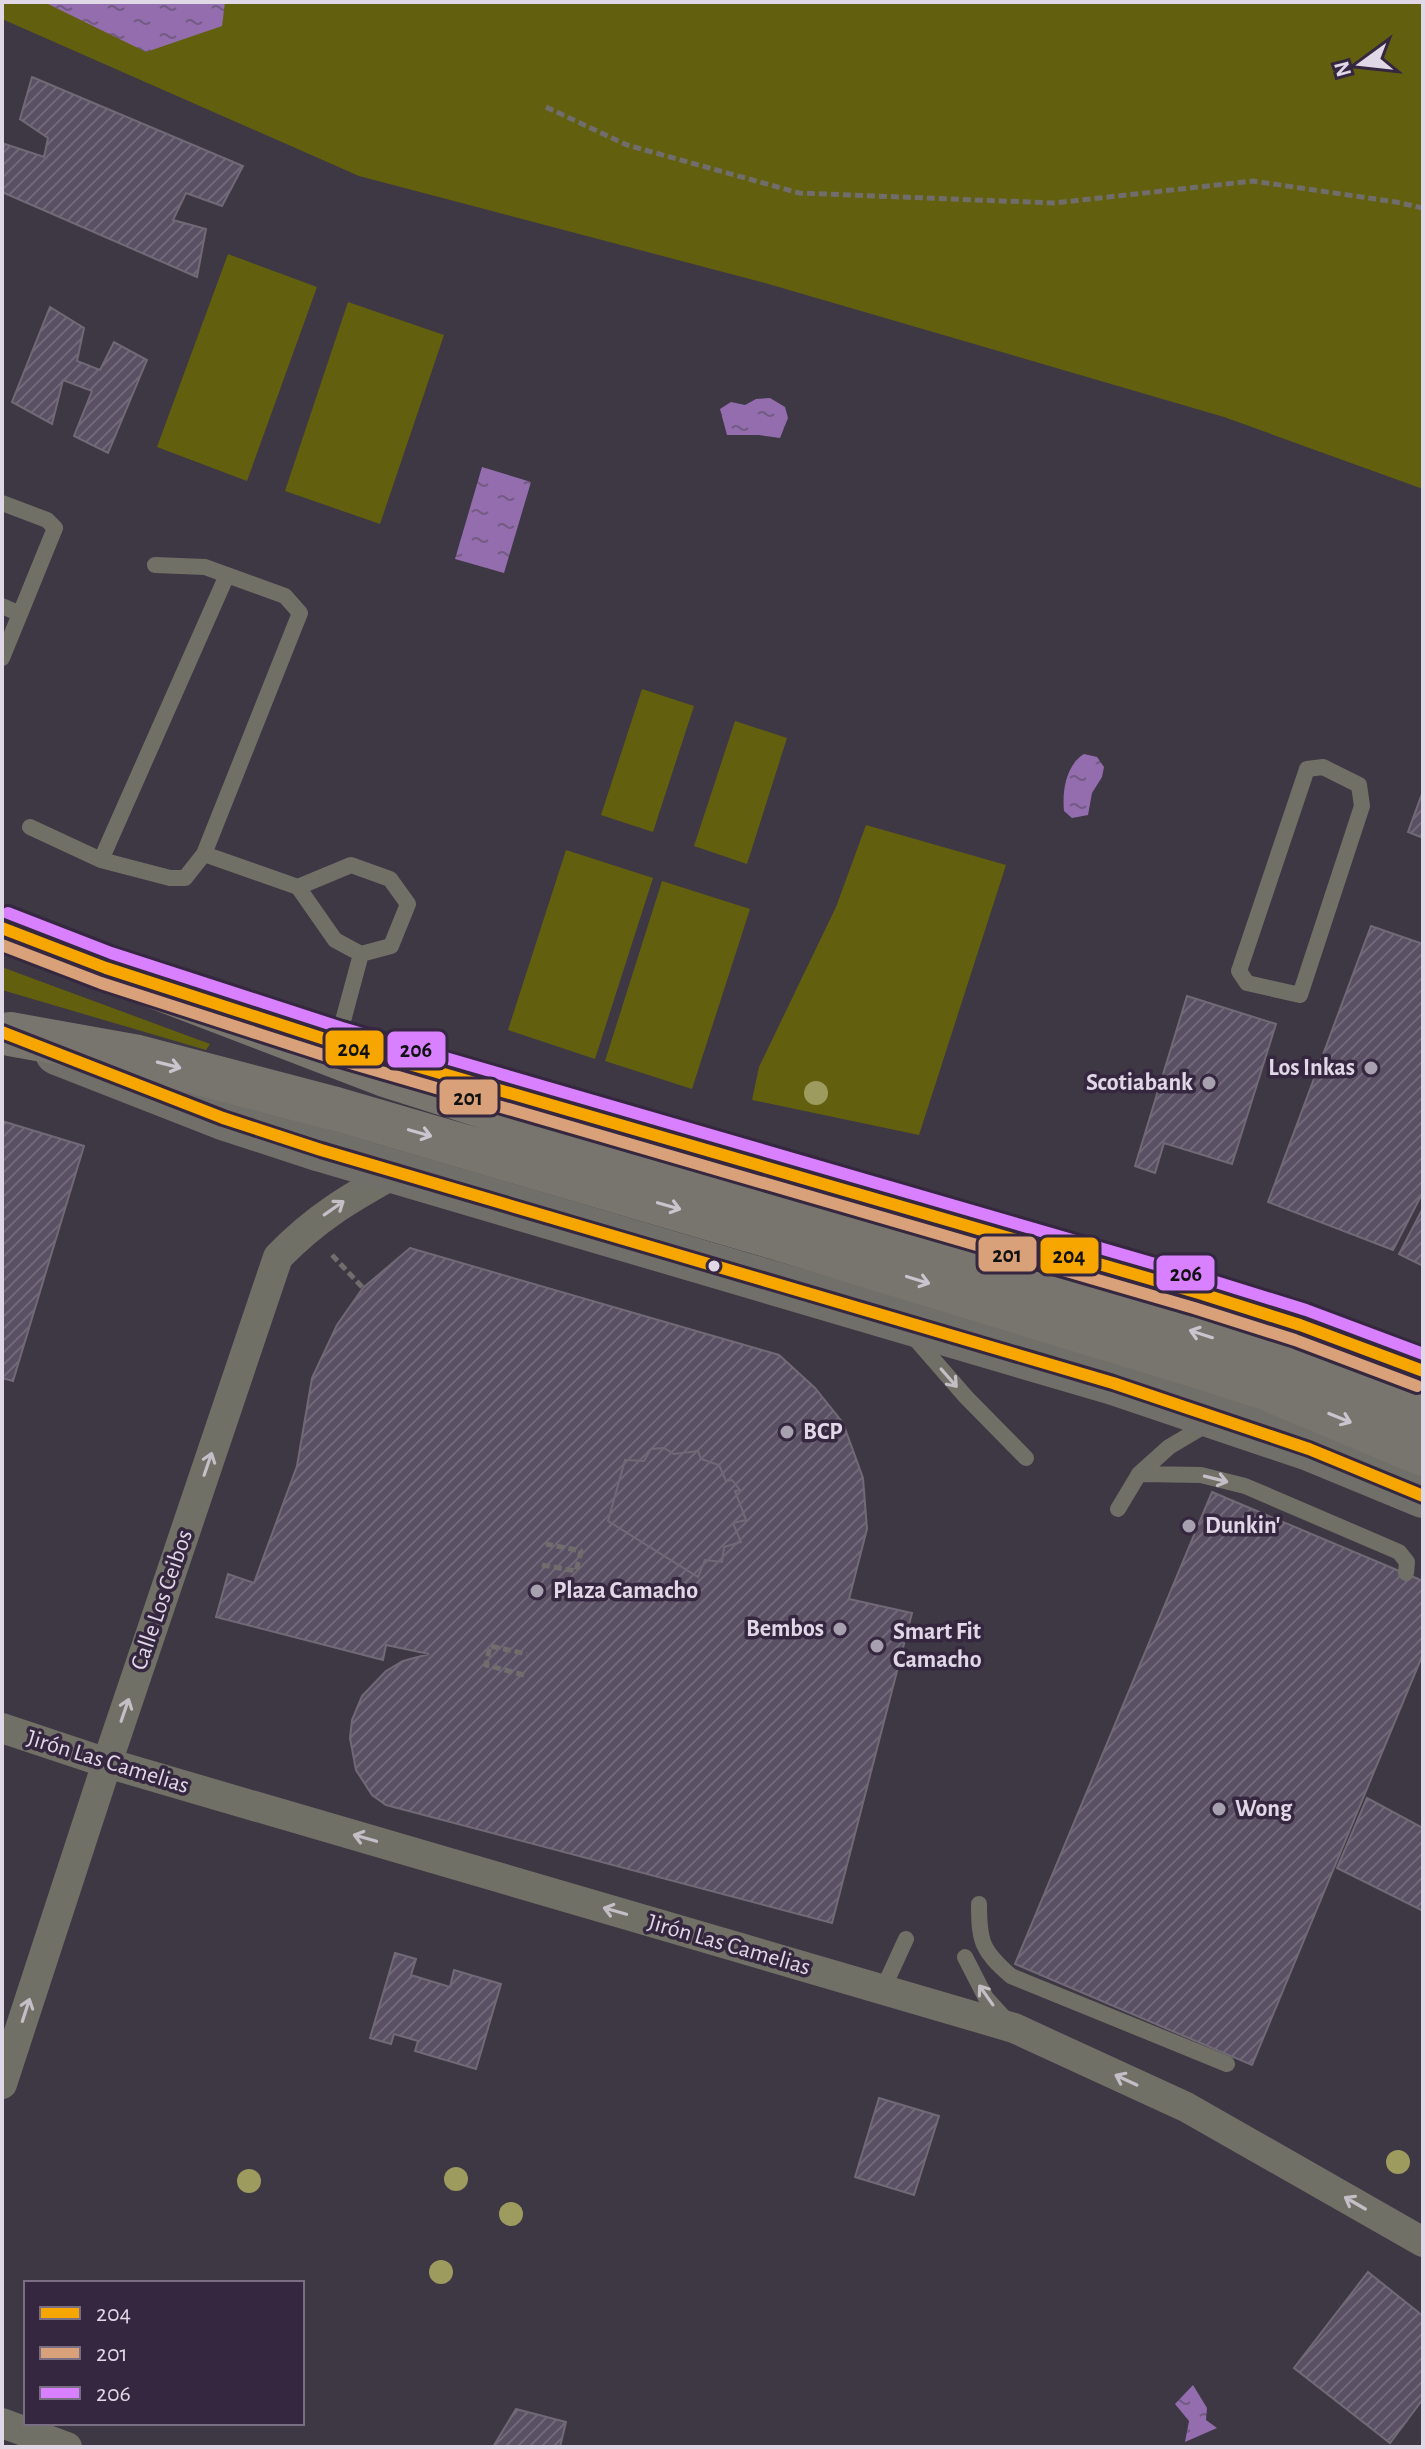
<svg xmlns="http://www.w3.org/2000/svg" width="1425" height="2449" font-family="'Alegreya Sans',sans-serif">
<defs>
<pattern id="water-ripples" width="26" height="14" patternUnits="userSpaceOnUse" patternTransform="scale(2)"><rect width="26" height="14" fill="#936dae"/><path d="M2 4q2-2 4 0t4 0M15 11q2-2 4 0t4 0" fill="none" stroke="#735b84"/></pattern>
<pattern id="building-hatch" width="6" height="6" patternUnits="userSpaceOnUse" patternTransform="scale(2)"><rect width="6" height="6" fill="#5a5063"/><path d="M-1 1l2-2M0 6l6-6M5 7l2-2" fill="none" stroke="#716879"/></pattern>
</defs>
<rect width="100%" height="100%" fill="#3e3744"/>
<path fill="#62600e" d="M2 2H1423V489L1224 417 765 283 359 176 2 19Z
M228 254 317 287 247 481 157 447Z
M348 302 444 335 380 524 285 491Z
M642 689 694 706 653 832 601 815Z
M735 721 787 738 747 864 694 846Z
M866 825 1006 865 919 1135 752 1100 759 1067 836 907Z
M566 850 653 878 595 1059 508 1030Z
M662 881 750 909 692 1089 605 1061Z
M2 967 26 976 210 1044 206 1050 2 990Z"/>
<path fill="url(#water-ripples)" d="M44 2H225L222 26 146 52Z
M770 398 785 407 788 418 780 438 759 435H727L720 409 731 402 745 405 756 399Z
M482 467 531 482 504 573 455 559Z
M1084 754 1097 757 1104 767 1102 777 1092 793 1088 815 1072 818 1064 811C1062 791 1066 765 1084 754Z
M1193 2385 1207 2408 1206 2420 1217 2428 1185 2442 1189 2421 1175 2404Z"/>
<path fill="url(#building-hatch)" stroke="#716a76" stroke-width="2" d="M32 77 243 166 222 206 186 193 173 220 206 229 197 277 2 192V152L5 144 44 157 48 138 20 119Z
M50 307 84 328 77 361 100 370 114 342 147 360 108 453 74 436 92 391 63 380 52 424 12 402Z
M1423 791V838L1408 832Z
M1371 926 1423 944V1192L1393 1250 1268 1202Z
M1187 996 1276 1024 1232 1164 1164 1143 1155 1173 1135 1166Z
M2 1121 84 1146 13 1381 2 1378Z
M1423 1208V1266L1399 1254Z
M410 1248 779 1355 815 1388 843 1423 863 1478 867 1529 849 1599 912 1613 832 1923 386 1805 372 1795 356 1770 350 1738 352 1720 362 1696 386 1671 403 1661 429 1654 386 1645 383 1660 216 1617 228 1574 254 1583 297 1466 312 1378 337 1325 363 1288Z
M664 1448 674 1454 698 1451 701 1459 719 1465 726 1481 732 1480 740 1490 735 1491 746 1520 733 1523 741 1542 724 1547 722 1562 705 1560 698 1577 608 1521 625 1460 644 1461 651 1449Z
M1212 1492 1423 1581V1654L1252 2065 1015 1964Z
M1367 1798 1423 1828V1911L1337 1868Z
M395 1953 416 1959 411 1975 450 1987 454 1970 501 1984 476 2069 415 2051 418 2041 394 2034 391 2044 370 2038Z
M879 2098 939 2116 914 2195 855 2177Z
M1368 2272 1423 2316V2399L1390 2443 1294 2368Z
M516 2409 566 2422 560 2447H493Z"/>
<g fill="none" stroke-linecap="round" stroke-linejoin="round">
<path stroke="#706d6c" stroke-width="5" stroke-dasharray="8 4" stroke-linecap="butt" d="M546 107 627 145 799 193 1054 203 1253 181 1396 202 1423 208
M332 1255 363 1288
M542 1565 576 1571 581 1551 546 1544
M524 1675 486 1665 490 1646 527 1654"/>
<path stroke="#707067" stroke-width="16" d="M2 503 47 520 55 528 20 614
M155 565 205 567 285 596 300 613 204 854 298 887 351 865 390 879 408 904 391 946 361 954 337 1043
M2 606 20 614 2 658
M1323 767 1359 785 1362 806 1300 995 1247 983 1239 971 1307 769Z
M30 827 101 860
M204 854 185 878H170L101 860 227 575
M298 887 335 940 361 954
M912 1335 966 1397 1026 1458
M1139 1474 1201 1475 1245 1486 1399 1552 1407 1562 1406 1573
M1118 1509 1139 1474 1169 1447 1211 1422
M979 1904C979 1942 982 1951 1011 1976L1227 2064
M965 1957 986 1998 1007 2021
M883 1989 906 1939"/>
<path stroke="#707067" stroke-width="30" d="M2 1728 107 1763 1014 2028 1186 2107 1423 2242
M2 2084 107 1763 278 1257C317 1217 350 1198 397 1172
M2 2423 67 2447"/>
<path stroke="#716f69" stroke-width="44" d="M2 928 143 980
M57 1053 223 1118 321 1150 1113 1383 1309 1449 1423 1496
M480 1084 1199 1293 1300 1325 1423 1371"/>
<path stroke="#78756e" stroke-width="44" d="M106 968 385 1075 1275 1358 1423 1412
M10 1034 138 1057 336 1109 773 1237 1200 1367 1268 1389 1423 1454"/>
<defs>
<path id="bus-1" d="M2 928 106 968 337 1043 1199 1293 1300 1325 1423 1371
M2 1032 223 1118 321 1150 1113 1383 1309 1449 1423 1496"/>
<path id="bus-2" d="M2 945 101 983 333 1058 1194 1308 1295 1340 1417 1386"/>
<path id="bus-3" d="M8 913 111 953 342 1028 1203 1278 1306 1310 1423 1354"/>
</defs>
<use href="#bus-1" stroke="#35273f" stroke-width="18"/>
<use href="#bus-2" stroke="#35273f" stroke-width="18"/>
<use href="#bus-3" stroke="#35273f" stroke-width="18"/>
<use href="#bus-1" stroke="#f7a600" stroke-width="12"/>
<use href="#bus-2" stroke="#d9a179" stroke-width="12"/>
<use href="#bus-3" stroke="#d880ff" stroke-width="12"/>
</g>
<g fill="#9e9b5e">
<circle cx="816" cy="1093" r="12"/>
<circle cx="1398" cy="2162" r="12"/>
<circle cx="456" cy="2179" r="12"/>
<circle cx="249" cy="2181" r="12"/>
<circle cx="511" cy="2214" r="12"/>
<circle cx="441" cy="2272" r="12"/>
</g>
<defs><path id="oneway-shaft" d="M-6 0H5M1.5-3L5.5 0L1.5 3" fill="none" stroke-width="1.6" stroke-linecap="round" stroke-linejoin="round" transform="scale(2)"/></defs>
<g stroke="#cbc4cf">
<use href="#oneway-shaft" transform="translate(169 1065) rotate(14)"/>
<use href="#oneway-shaft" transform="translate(420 1133) rotate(16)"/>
<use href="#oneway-shaft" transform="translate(669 1206) rotate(16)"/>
<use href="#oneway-shaft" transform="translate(918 1280) rotate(17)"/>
<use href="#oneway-shaft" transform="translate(1201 1334) rotate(-162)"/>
<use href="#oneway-shaft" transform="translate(1340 1418) rotate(22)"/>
</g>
<g stroke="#c4bec7">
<use href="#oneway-shaft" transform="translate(334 1208) rotate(-35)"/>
<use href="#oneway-shaft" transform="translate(949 1378) rotate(49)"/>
<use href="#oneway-shaft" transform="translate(208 1464) rotate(-71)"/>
<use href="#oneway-shaft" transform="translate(1216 1479) rotate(14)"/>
<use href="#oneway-shaft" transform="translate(125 1710) rotate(-71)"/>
<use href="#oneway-shaft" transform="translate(365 1838) rotate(-164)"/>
<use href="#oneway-shaft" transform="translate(615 1911) rotate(-164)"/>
<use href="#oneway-shaft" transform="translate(986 1995) rotate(-125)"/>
<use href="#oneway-shaft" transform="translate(26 2010) rotate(-72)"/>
<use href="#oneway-shaft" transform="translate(1126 2080) rotate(-155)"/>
<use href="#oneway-shaft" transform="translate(1355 2203) rotate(-150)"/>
</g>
<g fill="#a7a0ae" stroke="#35273f" stroke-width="3">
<circle cx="1371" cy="1068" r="8"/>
<circle cx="1209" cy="1083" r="8"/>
<circle cx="787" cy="1432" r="8"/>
<circle cx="1189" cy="1526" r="8"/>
<circle cx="537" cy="1591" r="8"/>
<circle cx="840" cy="1629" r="8"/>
<circle cx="877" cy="1646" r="8"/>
<circle cx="1219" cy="1809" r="8"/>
</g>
<circle fill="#e0d8e7" stroke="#35273f" stroke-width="3" cx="714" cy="1266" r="7"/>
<g text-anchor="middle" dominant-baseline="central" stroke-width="7" stroke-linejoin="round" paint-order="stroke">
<g font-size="24" font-weight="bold" fill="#e0d8e7" stroke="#35273f" text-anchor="start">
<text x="1355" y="1068" text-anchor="end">Los Inkas</text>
<text x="1193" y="1083" text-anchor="end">Scotiabank</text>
<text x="803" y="1432">BCP</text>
<text x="1205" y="1526">Dunkin'</text>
<text x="553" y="1591">Plaza Camacho</text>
<text x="824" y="1629" text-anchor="end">Bembos</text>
<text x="893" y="1632">Smart Fit<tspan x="893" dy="28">Camacho</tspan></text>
<text x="1235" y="1809">Wong</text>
</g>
<g font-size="24" fill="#e0d8e7" stroke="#35273f">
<text transform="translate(162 1600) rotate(-71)">Calle Los Ceibos</text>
<text transform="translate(108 1762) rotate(17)">Jirón Las Camelias</text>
<text transform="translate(729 1945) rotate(16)">Jirón Las Camelias</text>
</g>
</g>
<g stroke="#35273f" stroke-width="3">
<rect x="324" y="1029" width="61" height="38" rx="8" fill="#f7a600"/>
<rect x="386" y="1030" width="61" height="39" rx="8" fill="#d880ff"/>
<rect x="438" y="1078" width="61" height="38" rx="8" fill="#d9a179"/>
<rect x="977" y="1235" width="61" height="38" rx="8" fill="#d9a179"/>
<rect x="1039" y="1236" width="61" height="39" rx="8" fill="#f7a600"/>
<rect x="1155" y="1254" width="61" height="38" rx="8" fill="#d880ff"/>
</g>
<g font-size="22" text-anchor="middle" font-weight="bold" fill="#111">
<text x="354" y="1056">204</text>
<text x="416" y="1057">206</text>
<text x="468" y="1105">201</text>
<text x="1007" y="1262">201</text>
<text x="1069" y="1263">204</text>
<text x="1186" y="1281">206</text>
</g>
<rect width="1425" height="2449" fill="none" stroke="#e0d8e7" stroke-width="8"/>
<rect x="24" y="2281" width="280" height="144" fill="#35273f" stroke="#796e82" stroke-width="2"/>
<rect x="40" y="2307" width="40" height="12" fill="#f7a600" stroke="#796e82" stroke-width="2"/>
<text x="96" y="2321" font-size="24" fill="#e0d8e7">204</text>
<rect x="40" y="2347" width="40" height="12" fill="#d9a179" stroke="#796e82" stroke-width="2"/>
<text x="96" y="2361" font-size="24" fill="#e0d8e7">201</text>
<rect x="40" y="2387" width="40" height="12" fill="#d880ff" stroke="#796e82" stroke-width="2"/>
<text x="96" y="2401" font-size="24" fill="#e0d8e7">206</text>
<g transform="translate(1361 64) rotate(255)" stroke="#35273f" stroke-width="6" paint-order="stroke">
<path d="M0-6L14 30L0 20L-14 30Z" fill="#e0d8e7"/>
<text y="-12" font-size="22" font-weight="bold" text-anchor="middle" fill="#e0d8e7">N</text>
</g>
</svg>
